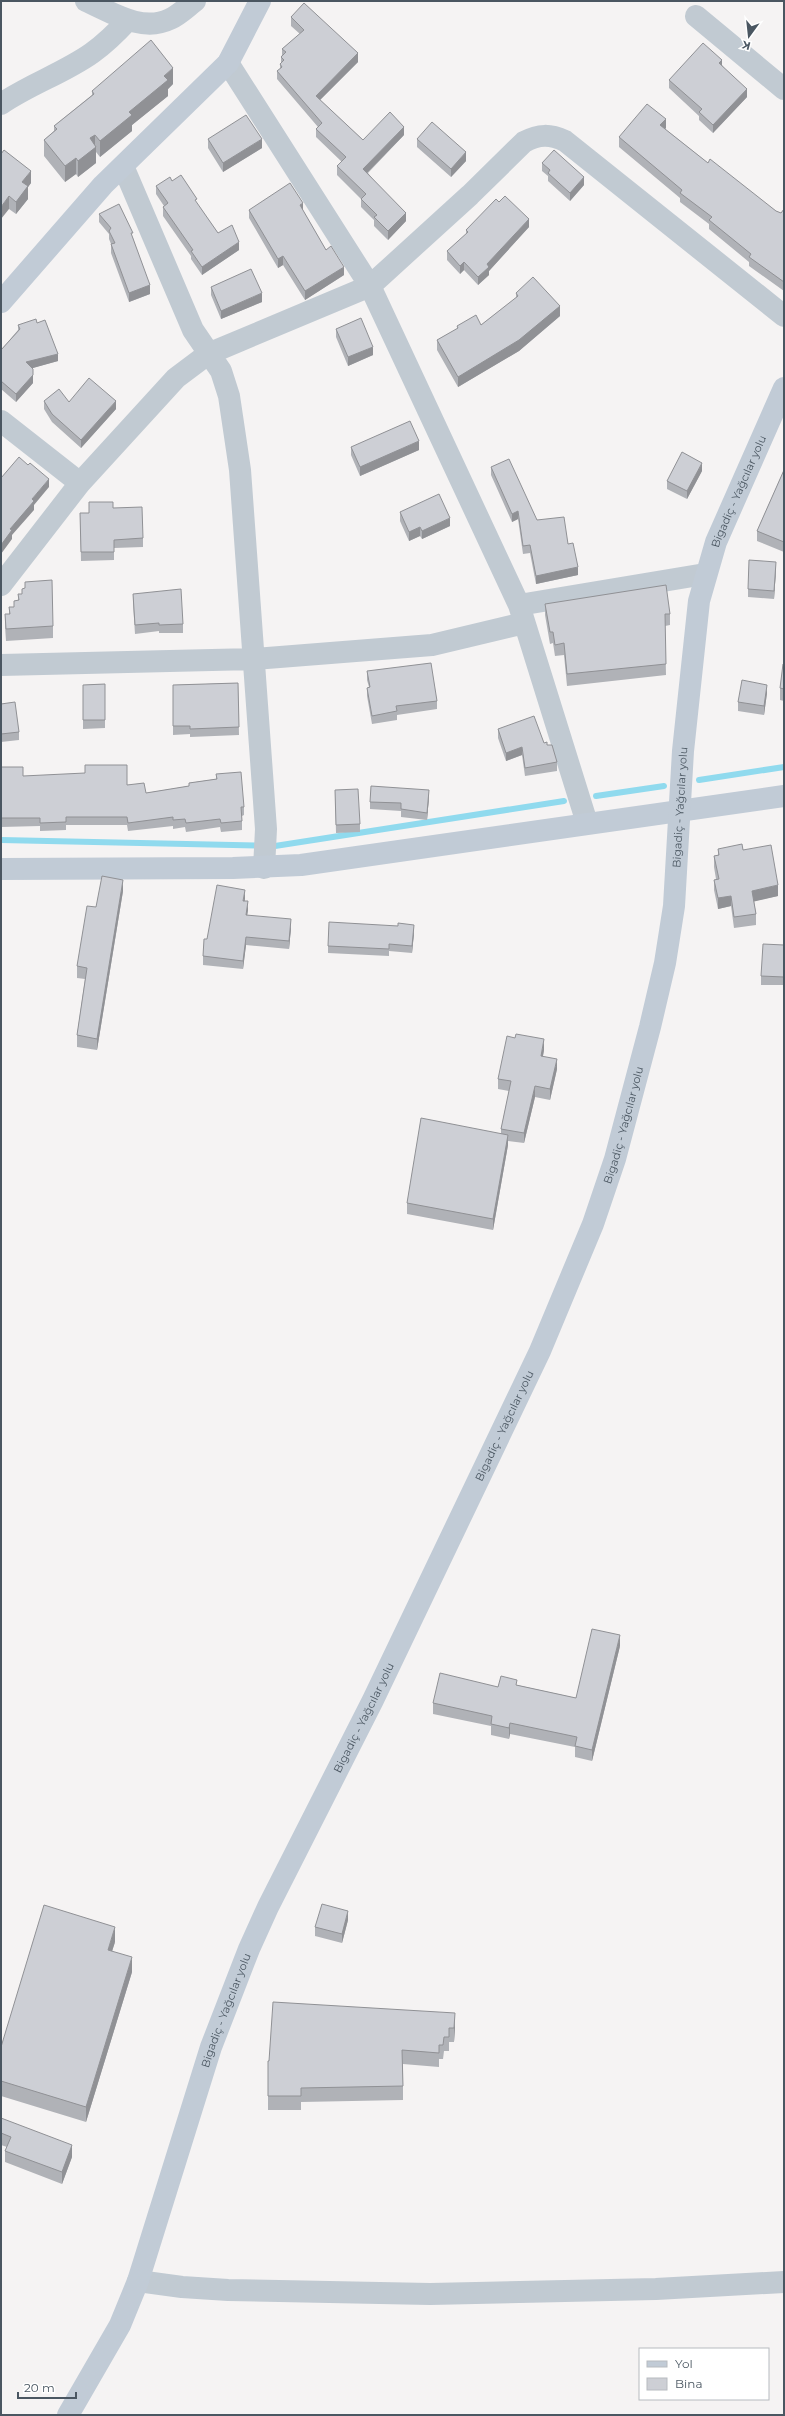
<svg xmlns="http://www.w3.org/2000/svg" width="785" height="2416" font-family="Montserrat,sans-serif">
<rect width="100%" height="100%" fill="#f5f3f3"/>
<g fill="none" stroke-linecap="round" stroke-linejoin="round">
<path stroke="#90daee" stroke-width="6" d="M699 780 784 767
M596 796 664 786
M1 840 275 846 564 801"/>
<path stroke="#c1cad2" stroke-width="22" d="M86 1C111 12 142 33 170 19 179 15 187 7 195 1
M696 16 784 89
M228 63 370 286 519 605 587 823
M1 104C30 84 64 73 92 53 106 43 117 32 128 20
M123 166 193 330 221 371 229 396 240 470 266 829 264 868
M1 421 80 483
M1 585 80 483 176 378 208 354 370 286 470 195 524 142C539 134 550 134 565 141L784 316
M519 605 705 574
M1 665 254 659 432 645 524 623
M138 2281 182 2287 228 2290 430 2294 656 2289 784 2282"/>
<g stroke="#c1cbd6" stroke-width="22">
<path d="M1 302 103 185 228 63 260 1"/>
<path d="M1 869 233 868 301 865 784 796"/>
<path id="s1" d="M68 2415 120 2325 138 2281 211 2047 249 1949 268 1907 373 1700 540 1351 593 1224 615 1159 650 1027 665 963 674 906 683 751 699 601 716 542 784 388"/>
</g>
</g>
<path fill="#b0b2b7" d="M291 17 358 62 320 100 363 140 404 135 368 173 406 221 388 240 374 226V220L361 207V199L337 175V166L342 162 316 137V129L318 127 277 79V71L280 69V64L281 63V57L282 55V49L300 34 291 26Z
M722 65 747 97 713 133 699 120V116L669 88V80Z
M173 84 168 89V96L132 125V131L100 157 96 152V163L78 177 76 174 65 182 44 156V140L54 131V126L92 95V91Z
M666 128 665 129 708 163 776 211 781 213 784 209V291L749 266V262L709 229V224L680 202V198L619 147V137Z
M208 139 262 148 223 172 208 148Z
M417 139 466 161 451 177 417 147Z
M1 154 31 183 28 187V199L16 214 9 209Z
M542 163 584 185 570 201 548 181V176L542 171Z
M156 186 197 204 218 233 239 250 202 275 191 259V256L163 216V207L164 206 156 194Z
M499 202 529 227 489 271V275L478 285 464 270 460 274 447 260V251L466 235V230Z
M249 210 303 211 326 250 344 275 305 300 283 265 278 268 249 218Z
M99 214 133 238 150 294 129 302 111 253V244L109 239V234L99 222Z
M211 287 262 302 221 319 211 295Z
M516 293 560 316 519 351 458 387 437 350V340L457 329V326L481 325 516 298Z
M37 323 58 361 32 368 33 383 16 402 1 389V350L18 330V325Z
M336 329 373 355 348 366 336 337Z
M44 401 69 402 116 409 81 448 52 422 44 409Z
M351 447 419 450 360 476 351 455Z
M491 467 537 520 568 544 578 575 536 584 530 553 523 554 518 519 512 522 491 475Z
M784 470V552L757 541V531Z
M702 471 687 499 667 489V481Z
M113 508 143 538V547L114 548V560L81 561 80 513H89Z
M400 512 450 526 422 539 420 536 409 541 400 521Z
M776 570 774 599 748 597V589Z
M25 582 53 626V638L6 641 5 626V614H9V607H14V601L18 600V594H22L25 589Z
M133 594 183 624V633H159V631L135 634 133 603Z
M545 604 670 614V625L665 626 666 675 567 686 564 655 555 656 553 643 550 644 545 615Z
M784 665V701L780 700V688Z
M367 671 437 701V709L397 715V720L372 724 367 696V688L369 687 367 680Z
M238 683 239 735 190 737V734L173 735V685Z
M105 684V728L83 729V685Z
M767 693 764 715 738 711V702Z
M1 704 19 732V740L1 742Z
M498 729 544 743 547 745 557 762V771L525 776 522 755 506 761 498 738Z
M1 767 23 776 127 785 146 793 189 786V783L216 779V774L244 807V815L242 816V830L221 832 220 827 186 832 185 827 173 829V826L128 831 127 825H66V830L40 831V826L1 827Z
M335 790 360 824V832L336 833Z
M429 797 427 820 401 817V811L370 809V802Z
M718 849 743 850 778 896 754 901 756 914V925L734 928 731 906 718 909 714 890V880L716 879 714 867V856L718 855Z
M123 891 97 1050 77 1047V1035L85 979 77 978V966L96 907Z
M245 899V901L248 910 247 915 291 928 289 949 246 945 243 969 203 965V956L207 939Z
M398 926 414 933 412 953 389 951V956L328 953V946Z
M784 945V985H761V976Z
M544 1050 543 1056 557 1069 550 1100 535 1097 524 1143 508 1141V1145L493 1230 407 1214V1203L501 1133V1129L509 1091 498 1089V1079Z
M620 1646 592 1761 575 1757V1747L510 1734 509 1739 491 1735V1726L433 1714V1703L498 1687 517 1685 576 1698Z
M348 1920 342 1943 315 1936V1927Z
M115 1942 112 1951 132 1972 86 2122 1 2096V2047Z
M455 2027 454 2042H449V2051H444L443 2059H439V2067L403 2064V2100L301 2102V2110H268V2061Z
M1 2118 72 2157 62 2184 5 2162V2151L7 2147 1 2145Z"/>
<path fill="#909195" d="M358 53V62L316 104V96Z
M722 60V68L719 63Z
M173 68V84L168 89V96L132 125V131L100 157V141L164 76Z
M747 89V97L713 133V125Z
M666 119V128L660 135V125Z
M404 127V135L363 177V169Z
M95 135V147H96V163L78 177V161L90 138Z
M262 139V148L223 172V163Z
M466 152V161L451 177V169Z
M76 158V174L65 182V166Z
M31 171V183L28 187V199L16 214V202L22 182Z
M584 177V185L570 201V193Z
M9 196V209L1 219V207Z
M303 203V211L300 205Z
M406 213V221L388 240V231Z
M529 219V227L489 271V275L478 285V277L487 264Z
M239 242V250L202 275V267Z
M283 256V265L278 268V259Z
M464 262V270L460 274V266Z
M344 267V275L305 300V291Z
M150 285V294L129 302V293Z
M262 293V302L221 319V311Z
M560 306V316L519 351 458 387V377Z
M373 347V355L348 366V357Z
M58 354V361L26 370V362Z
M33 375V383L16 402V394Z
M116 401V409L81 448V440Z
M419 441V450L360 476V467Z
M702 463V471L687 499V491Z
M49 479V487L34 505V510L12 535V539L1 554V545L10 529 32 499Z
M518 511V519L512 522V514Z
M450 518V526L422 539V531Z
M420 527V536L409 541V532Z
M776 562V570L774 599V591Z
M578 567V575L536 584V576Z
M767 685V693L764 715V706Z
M522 747V755L506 761V753Z
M429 790V797L427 820V813Z
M123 880V891L97 1050V1039Z
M778 885V896L752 902V891Z
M245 890V899L243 909V901Z
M731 896V906L718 909V898Z
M248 901V910L246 923V915Z
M291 919V928L289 949V941Z
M414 925V933L412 953V946Z
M246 937V945L243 969V961Z
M544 1039V1050L541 1066V1056Z
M557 1059V1069L550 1100V1089Z
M535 1086V1097L524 1143V1133Z
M508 1135V1145L493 1230V1219Z
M620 1635V1646L592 1761V1750Z
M510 1723V1734L509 1739V1728Z
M348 1911V1920L342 1943V1934Z
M115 1927V1942L108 1964V1950Z
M132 1957V1972L86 2122V2107Z
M455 2013V2027L454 2042V2028Z
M72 2145V2157L62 2184V2172Z"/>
<path fill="#cdcfd5" stroke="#909195" d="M304 3 358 53 316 96 363 140 390 112 404 127 363 169 406 213 388 231 374 217 377 215 361 199 366 194 337 166 346 157 316 129 322 123 277 71 282 67 280 64 284 60 281 57 286 52 282 49 304 30 291 17Z
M151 40 173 68 164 76 168 80 129 112 132 115 100 141 95 135 90 138 96 147 78 161 76 158 65 166 44 140 57 129 54 126 94 94 92 91Z
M703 43 722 60 719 63 747 89 713 125 699 112 702 109 669 80Z
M647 104 666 119 660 125 708 163 710 159 776 211 781 213 784 209V282L749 257 751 254 709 220 712 217 680 193 682 190 619 137Z
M246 115 262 139 223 163 208 139Z
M432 122 466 152 451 169 417 139Z
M4 150 31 171 22 182 28 186 16 202 9 196 1 207V154Z
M554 150 584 177 570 193 548 173 550 170 542 163Z
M181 175 197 199 195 200 218 233 232 225 239 242 202 267 191 251 193 250 163 207 168 203 156 186 170 177 172 181Z
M290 183 303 203 300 205 326 250 331 246 344 267 305 291 283 256 278 259 249 210Z
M505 196 529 219 487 264 489 267 478 277 464 262 460 266 447 251 468 232 466 230 496 199 499 202Z
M119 204 133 233H131L150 285 129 293 111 244 115 243 109 231 111 228 99 214Z
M251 269 262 293 221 311 211 287Z
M533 277 560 306 519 340 458 377 437 340 458 328 457 326 476 315 481 325 518 296 516 293Z
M361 318 373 347 348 357 336 329Z
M36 319 37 323 45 320 58 354 26 362 33 369V375L16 394 1 381V350L20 329 18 325Z
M89 378 116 401 81 440 52 414 44 401 59 389 69 402Z
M410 421 419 441 360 467 351 447Z
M682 452 702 463 687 491 667 481Z
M19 457 28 465 30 463 49 479 32 499 34 501 10 529 12 530 1 545V478Z
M509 459 537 520 564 517 568 544 573 543 578 567 536 576 530 545 523 546 518 511 512 514 491 467Z
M784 470V542L757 531Z
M439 494 450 518 422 531 420 527 409 532 400 512Z
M89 502H113V508L142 507 143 538 114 540V552H81L80 513H89Z
M749 560 776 562 774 591 748 589Z
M52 580 53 626 6 629 5 614H10L9 607H14V601L19 600 18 594H22V589L25 588V582Z
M666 585 670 614H665L666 664 567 674 564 643 555 645 553 632H550L545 604Z
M181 589 183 624 159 625V623L135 625 133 594Z
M431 663 437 701 396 706 397 711 372 716 367 688 370 687 367 671Z
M783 664 784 665V689L780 688Z
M742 680 767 685 764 706 738 702Z
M238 683 239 727 190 729V726H173V685Z
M105 684V720H83V685Z
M15 702 19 732 1 734V704Z
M534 716 544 743 547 742V745H552L557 762 525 768 522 747 506 753 498 729Z
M85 765H127V785L144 783 146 793 189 786V783L217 779 216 774 241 772 244 807H241L242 821 221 823 220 819 186 823 185 819 173 820V817L128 823 127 817H66V822L40 823V818H1V767H23V776L85 773Z
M371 786 429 790 427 813 401 809V803L370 802Z
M358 789 360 824 336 825 335 790Z
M742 844 743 850 771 845 778 885 752 891 756 914 734 917 731 896 718 898 714 880 719 879 714 856 719 855 718 849Z
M102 876 123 880 97 1039 77 1035 87 968 77 966 87 906 96 907Z
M217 885 245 890 243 901H248L246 915 291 919 289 941 246 937 243 961 203 956 204 939H207Z
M329 922 398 926V923L414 925 412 946 389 944V949L328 946Z
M763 944 784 945V977L761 976Z
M516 1034 544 1039 541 1056 557 1059 550 1089 535 1086 524 1133 501 1129 511 1081 498 1079 507 1036 515 1038Z
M421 1118 508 1135 493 1219 407 1203Z
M592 1629 620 1635 592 1750 575 1746 577 1737 510 1723 509 1728 491 1724 492 1716 433 1703 440 1673 498 1687 501 1676 517 1680 516 1685 576 1698Z
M322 1904 348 1911 342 1934 315 1927Z
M44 1905 115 1927 108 1950 132 1957 86 2107 1 2081V2047Z
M273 2002 455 2013 454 2028H449V2037H444L443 2045H439V2053L402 2050 403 2086 301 2088V2096H268V2061H269Z
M1 2118 72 2145 62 2172 5 2151 11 2137 1 2133Z"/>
<g text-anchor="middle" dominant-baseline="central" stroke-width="3" stroke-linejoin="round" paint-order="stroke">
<g font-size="11" fill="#4a5661" stroke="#fff">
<text stroke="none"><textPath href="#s1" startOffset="2056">Bigadiç - Yağcılar yolu</textPath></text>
<text stroke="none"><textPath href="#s1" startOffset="1732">Bigadiç - Yağcılar yolu</textPath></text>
<text stroke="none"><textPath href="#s1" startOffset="1408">Bigadiç - Yağcılar yolu</textPath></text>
<text stroke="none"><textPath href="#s1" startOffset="1084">Bigadiç - Yağcılar yolu</textPath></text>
<text stroke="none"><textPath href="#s1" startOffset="760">Bigadiç - Yağcılar yolu</textPath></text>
<text stroke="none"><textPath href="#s1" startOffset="436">Bigadiç - Yağcılar yolu</textPath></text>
</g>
</g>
<rect width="785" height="2416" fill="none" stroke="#4a5661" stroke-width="4"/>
<rect x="639" y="2348" width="130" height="52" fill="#ffffff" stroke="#b7bbc0"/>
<rect x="647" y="2361" width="20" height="6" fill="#c1cbd6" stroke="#b7bbc0"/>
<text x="675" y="2368" font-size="12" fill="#4a5661">Yol</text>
<rect x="647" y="2378" width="20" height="12" fill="#cdcfd5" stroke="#b7bbc0"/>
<text x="675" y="2388" font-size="12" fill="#4a5661">Bina</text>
<g transform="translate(749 36) rotate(195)" stroke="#ffffff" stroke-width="3" paint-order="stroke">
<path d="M0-3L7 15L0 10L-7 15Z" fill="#4a5661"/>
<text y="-6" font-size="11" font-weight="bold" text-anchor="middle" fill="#4a5661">K</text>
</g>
<path d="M18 2392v6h58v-6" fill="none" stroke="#4a5661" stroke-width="2"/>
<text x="24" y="2392" font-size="12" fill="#4a5661" stroke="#ffffff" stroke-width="3" paint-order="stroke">20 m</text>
</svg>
